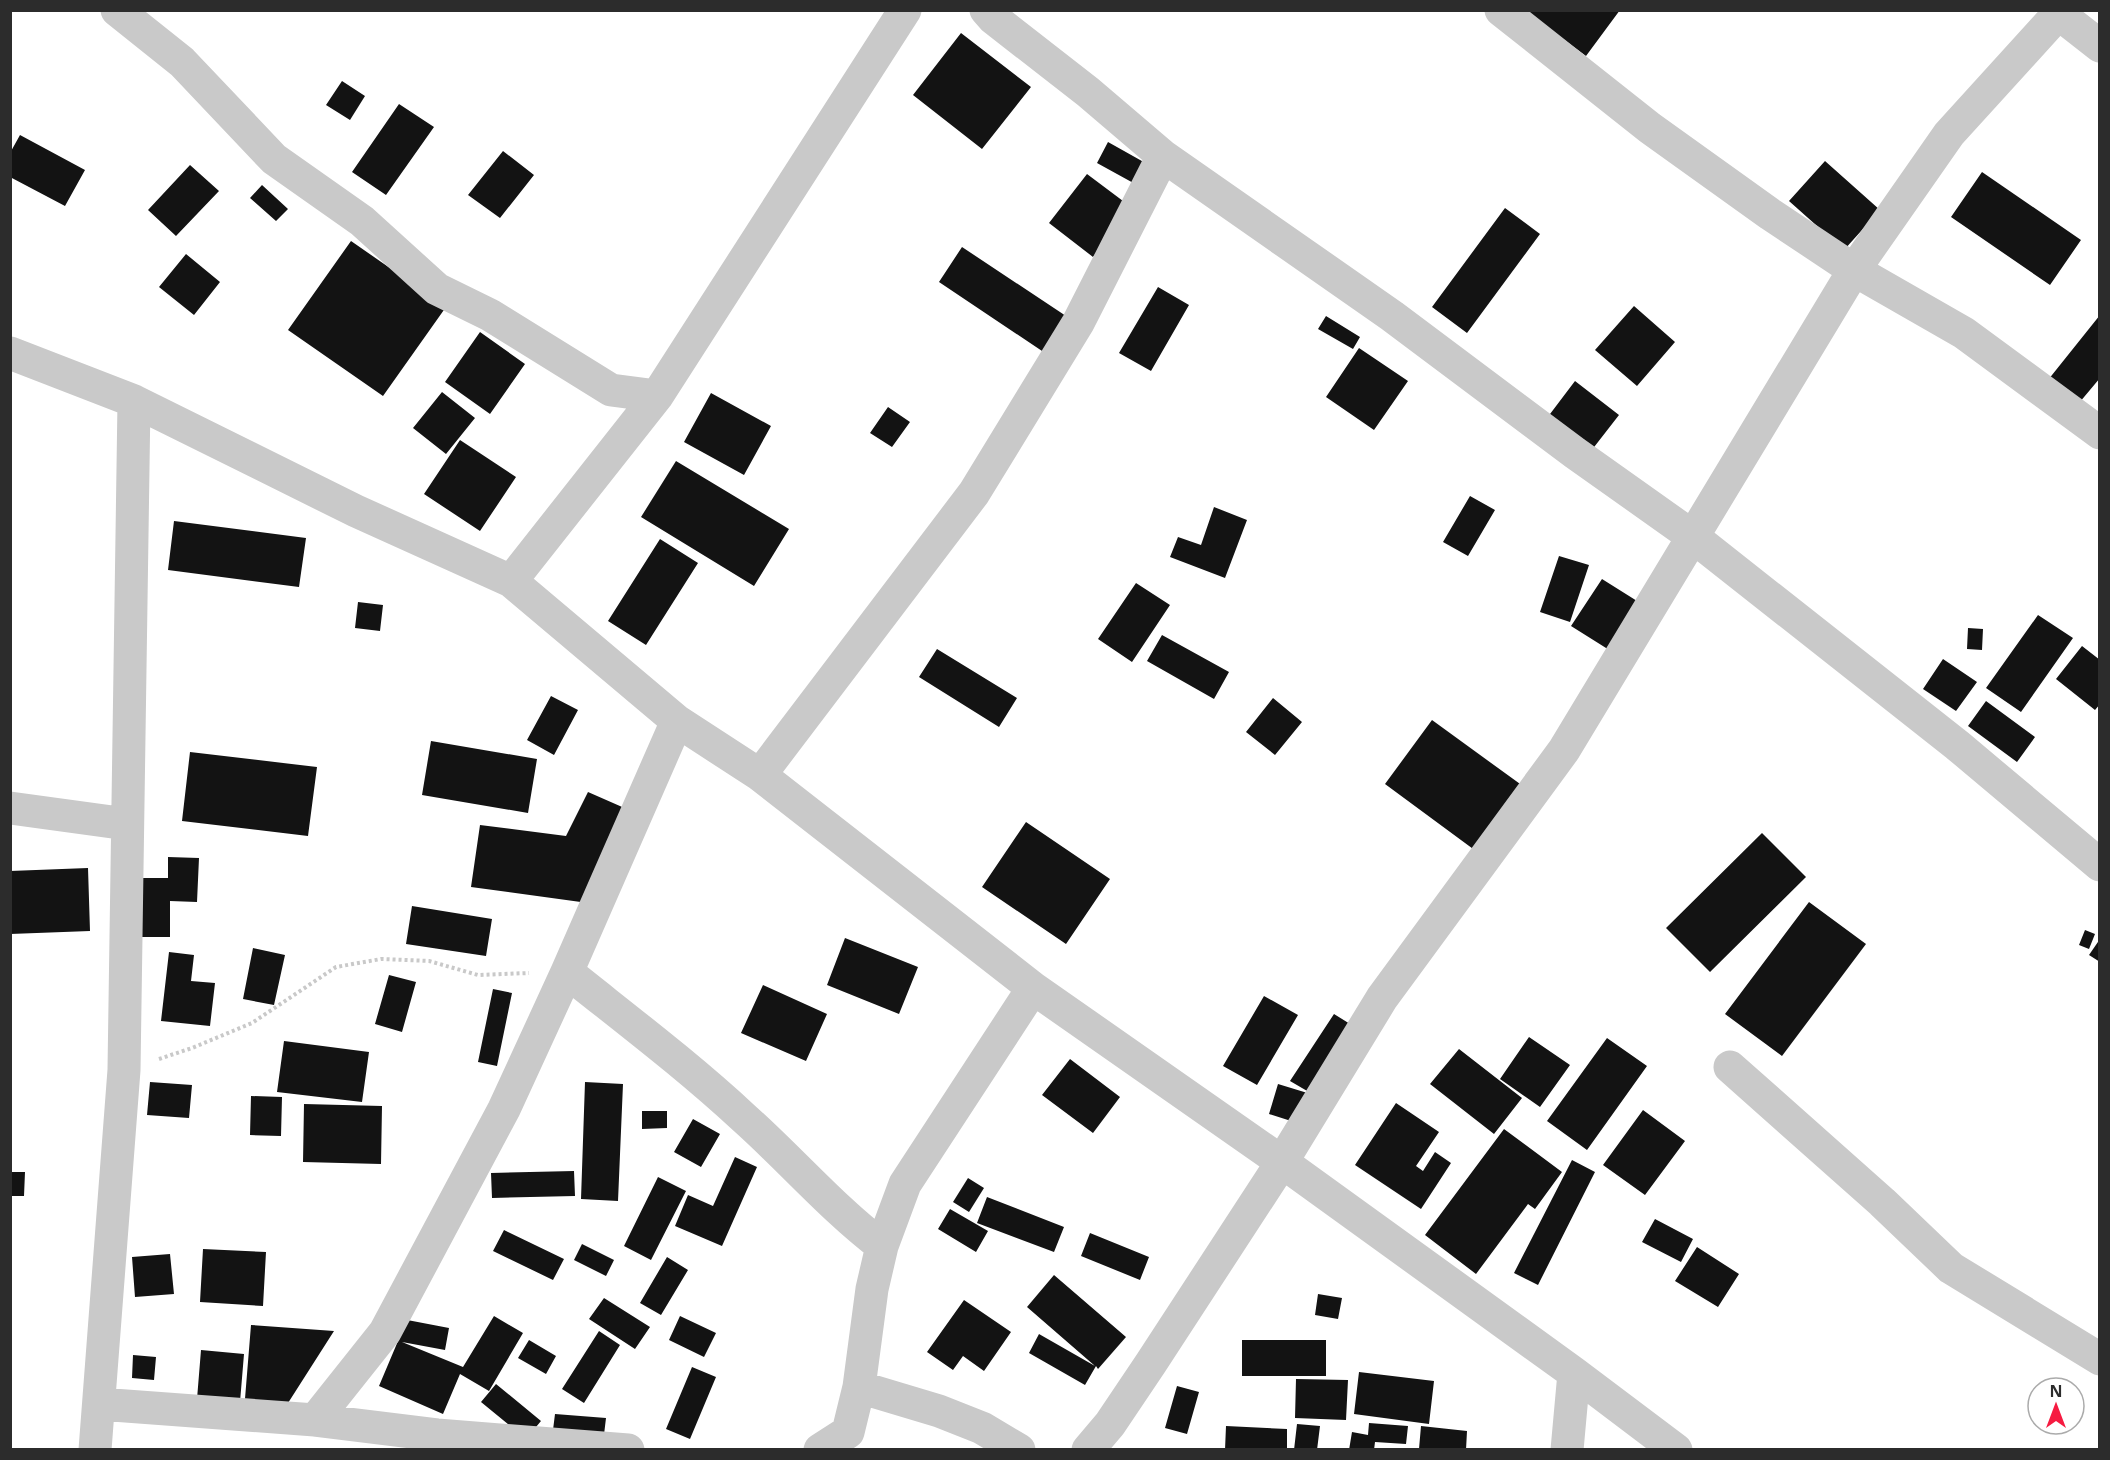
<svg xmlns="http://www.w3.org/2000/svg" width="2110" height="1460" font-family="'Open Sans',sans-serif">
<rect width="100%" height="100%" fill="#fff"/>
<path fill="#131313" d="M1524 10H1620L1586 56Z
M961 33 1031 87 982 149 913 95Z
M342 81 365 96 350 120 326 105Z
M399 104 434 127 386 195 352 172Z
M20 135 85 170 65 206 10 177V153Z
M1108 142 1149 165 1137 185 1097 163Z
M503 151 534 175 500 218 468 195Z
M1825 161 1880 210 1844 250 1789 201Z
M190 165 219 191 176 236 148 210Z
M1982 172 2081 240 2050 285 1951 217Z
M1087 174 1131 207 1093 257 1049 223Z
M262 185 288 209 276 221 250 198Z
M1505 208 1540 234 1467 333 1432 307Z
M351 241 446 307 383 396 288 330Z
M962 247 1069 318 1045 353 939 282Z
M186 254 220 282 194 315 159 287Z
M1158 287 1189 305 1151 371 1119 353Z
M1634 306 1675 342 1637 386 1595 350Z
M2100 315V378L2074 409 2044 385Z
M1326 316 1360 337 1353 349 1318 329Z
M480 332 525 364 490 414 445 382Z
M1359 348 1408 381 1374 430 1326 397Z
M1575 381 1619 415 1591 451 1547 418Z
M442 392 475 418 446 454 413 428Z
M711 393 771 426 744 475 684 442Z
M888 407 910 422 892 447 870 433Z
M460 440 516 477 480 531 424 494Z
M676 461 789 529 754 586 641 517Z
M1470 496 1495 510 1468 556 1443 542Z
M1214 507 1247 520 1225 578 1170 557 1178 537 1201 545Z
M174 521 306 538 299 587 168 570Z
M660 539 698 563 646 645 608 621Z
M1559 556 1589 565 1570 622 1540 612Z
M1602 579 1645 606 1614 653 1571 626Z
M1136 583 1170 605 1132 662 1098 639Z
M358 602 383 605 380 631 355 628Z
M2038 615 2073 638 2021 712 1986 688Z
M1968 628 1983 629 1982 650 1967 649Z
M1162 635 1229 672 1214 699 1147 661Z
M2082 646 2100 660V704L2095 710 2056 679Z
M937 649 1017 698 999 727 919 677Z
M1943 659 1977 682 1956 711 1923 689Z
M551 696 578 710 554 755 527 740Z
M1273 698 1302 722 1275 755 1246 732Z
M1986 701 2035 737 2017 762 1968 726Z
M1432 720 1531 792 1484 857 1385 784Z
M431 741 537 759 528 813 422 795Z
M190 752 317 767 308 836 182 821Z
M588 792 629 810 588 903 471 887 480 825 566 836Z
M1026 822 1110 879 1066 944 982 887Z
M1762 833 1806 877 1710 972 1666 928Z
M168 857 199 858 197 902 170 901V937H142V878H168Z
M88 868 90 931 10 934V871Z
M1809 902 1866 944 1782 1056 1725 1014Z
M412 906 492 919 486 956 406 944Z
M2085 930 2095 934 2089 949 2079 945Z
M845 938 918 967 899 1014 827 985Z
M2100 939V962L2089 955Z
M253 948 285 955 274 1005 243 999Z
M169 952 194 955 191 981 215 983 210 1026 161 1021Z
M389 975 416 982 402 1032 375 1024Z
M763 985 827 1014 806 1061 741 1033Z
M493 989 512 993 497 1066 478 1062Z
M1264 996 1298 1015 1257 1085 1223 1066Z
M1334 1014 1371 1037 1316 1129 1269 1114 1278 1084 1314 1095 1290 1081Z
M1529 1037 1570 1065 1540 1107 1500 1079Z
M1607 1038 1647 1066 1587 1150 1547 1121Z
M284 1041 369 1052 362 1102 277 1092Z
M1459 1049 1522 1098 1494 1134 1430 1084Z
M1070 1059 1120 1097 1093 1133 1042 1095Z
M150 1082 192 1085 189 1118 147 1115Z
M585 1082 623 1084 618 1201 581 1199Z
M251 1096 282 1097 281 1136 250 1135Z
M1396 1103 1439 1132 1416 1166 1423 1171 1435 1152 1451 1163 1421 1209 1355 1165Z
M304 1104 382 1106 381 1164 303 1162Z
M1643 1110 1685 1141 1645 1195 1603 1165Z
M642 1111H667V1128L642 1129Z
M693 1119 720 1134 701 1167 674 1152Z
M1504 1129 1562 1172 1535 1209 1528 1204 1476 1274 1425 1235Z
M735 1157 757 1167 722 1246 675 1226 688 1195 713 1206Z
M1572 1160 1595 1172 1538 1285 1514 1273Z
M574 1171 575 1196 492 1198 491 1173Z
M10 1172H25L24 1196H10Z
M658 1177 686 1191 651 1260 624 1246Z
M968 1178 984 1188 969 1212 953 1202Z
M987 1197 1064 1227 1054 1252 977 1223Z
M950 1209 988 1231 976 1252 938 1229Z
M1655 1219 1693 1239 1681 1262 1642 1242Z
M504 1230 564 1259 553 1280 493 1251Z
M1090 1233 1149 1257 1140 1280 1081 1256Z
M582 1244 614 1260 606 1276 574 1260Z
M1697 1247 1739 1274 1718 1307 1675 1281Z
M203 1249 266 1252 263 1306 200 1302Z
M170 1254 174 1294 135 1297 132 1257Z
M667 1257 688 1270 661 1315 640 1303Z
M1054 1275 1126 1337 1098 1369 1096 1366 1085 1385 1029 1353 1039 1334 1095 1366 1027 1307Z
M1318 1294 1342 1298 1338 1319 1315 1315Z
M604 1298 650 1327 635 1349 589 1319Z
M964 1300 1011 1332 984 1371 963 1356 953 1370 927 1352Z
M494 1316 523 1333 489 1391 460 1374 443 1414 379 1386 398 1341 402 1319 449 1328 445 1350 402 1342 463 1367Z
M680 1316 716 1333 704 1357 669 1340Z
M251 1325 334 1331 281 1414 244 1411Z
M599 1331 620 1345 584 1403 562 1389Z
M529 1340 556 1356 546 1374 518 1358Z
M1242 1340H1326V1376H1242Z
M201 1350 244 1354 240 1402 197 1399Z
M133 1355 156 1357 154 1380 132 1378Z
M692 1367 716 1377 690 1439 666 1429Z
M1359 1372 1434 1381 1429 1424 1354 1414Z
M1296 1379 1348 1380 1346 1420 1295 1418Z
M496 1384 541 1421 526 1439 481 1402Z
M1177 1386 1199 1392 1187 1434 1165 1428Z
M555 1414 606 1418 603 1443 552 1438Z
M1369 1423 1408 1426 1406 1444 1375 1442 1374 1450H1349L1352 1432 1368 1435Z
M1297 1424 1320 1426 1317 1450H1294Z
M1226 1426 1287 1429V1450H1225Z
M1421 1426 1467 1431 1466 1450 1419 1449Z"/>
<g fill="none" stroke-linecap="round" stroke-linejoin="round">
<path stroke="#c9c9c9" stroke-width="4" stroke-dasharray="3 3" stroke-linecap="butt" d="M159 1059 192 1048 252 1023 336 967 381 959 429 961 478 975 529 973"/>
<path stroke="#c9c9c9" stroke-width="33" d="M117 10 182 62 274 159 362 221 437 289 490 315 611 390 657 396
M986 10 993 18 1088 92 1163 156 1392 316 1575 453 1692 536 1957 745 2100 865
M1501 10 1650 128 1770 214 1854 270 1964 333 2100 433
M2054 10 2100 46
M10 353 134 401 356 511 511 581 677 721 760 775 1033 988 1282 1162 1574 1373 1676 1450
M511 581 657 396 905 10
M760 775 974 493 1078 323 1163 156
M10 808 127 824
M567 972C627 1020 688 1066 744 1118 791 1160 832 1208 882 1246
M1730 1067 1882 1202 1951 1268 2100 1359
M859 1387 939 1411 982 1428 1019 1450
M99 1404 315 1420 437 1435 628 1450
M315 1420 385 1332 504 1109 567 972 677 721
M95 1450 124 1070 134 401
M820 1450 848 1432 859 1387 872 1289 882 1246 905 1184 1033 988
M1088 1450 1110 1424 1151 1363 1282 1162 1382 998 1564 750 1854 270 1949 134 2059 13
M1567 1450 1574 1373"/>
</g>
<rect width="2110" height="1460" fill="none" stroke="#2c2c2c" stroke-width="24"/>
<g transform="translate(2056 1406)"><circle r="28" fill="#ffffff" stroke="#ababab" stroke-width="1.5"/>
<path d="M0-4.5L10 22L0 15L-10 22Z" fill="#f61b41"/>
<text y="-9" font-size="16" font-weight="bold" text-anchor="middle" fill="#2c2c2c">N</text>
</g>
</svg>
